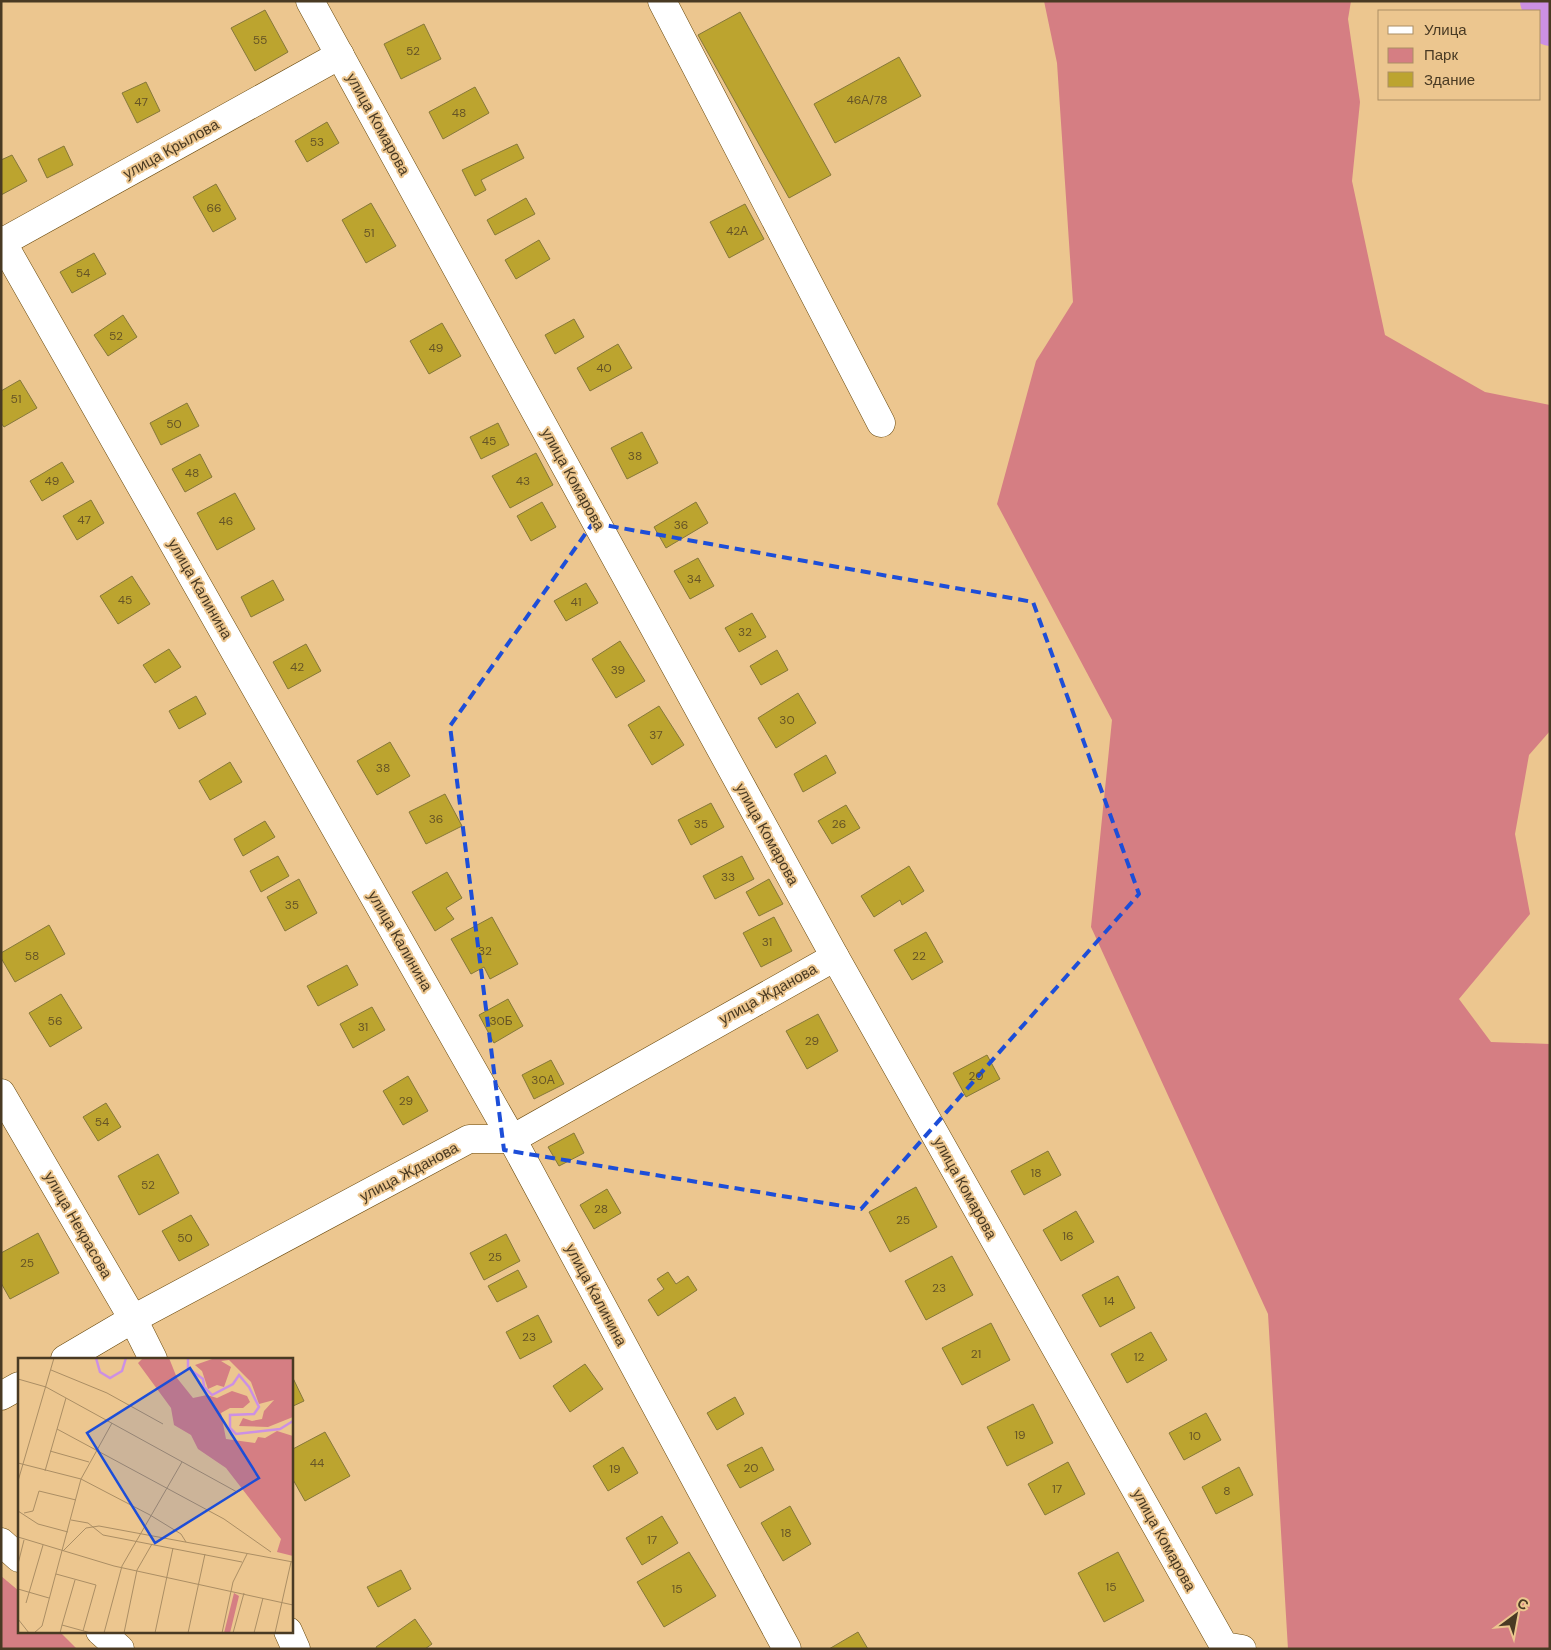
<svg xmlns="http://www.w3.org/2000/svg" width="1551" height="1650" font-family="'DM Sans',sans-serif">
	<rect width="100%" height="100%" fill="#ecc68f"/>
	<g fill="#d57e83">
		<polygon points="1044,1 1351,1 1348,19 1360,102 1352,181 1385,335 1485,392 1550,405 1550,731 1529,755 1515,834 1530,914 1459,999 1491,1042 1550,1044 1550,1649 1288,1649 1268,1314 1091,927 1112,720 997,504 1036,361 1073,302 1057,63"/>
		<polygon points="1,1576 19,1591 19,1631 59,1631 77,1649 1,1649"/>
	</g>
	<g fill="none" stroke-linecap="round" stroke-linejoin="round">
		<polyline stroke="#cc90e3" stroke-width="42" points="1541,1 1550,25"/>
	</g>
	<g fill="#bca42f" stroke="#86783a">
		<polygon points="265,10 288,52 255,71 231,28"/>
		<polygon points="740,12 831,175 789,198 698,35"/>
		<polygon points="424,24 441,59 401,79 384,44"/>
		<polygon points="899,57 921,96 835,143 814,104"/>
		<polygon points="146,82 160,111 137,123 122,93"/>
		<polygon points="475,87 489,113 443,139 429,112"/>
		<polygon points="327,122 339,143 307,162 295,141"/>
		<polygon points="517,144 524,158 481,180 486,190 475,196 462,170"/>
		<polygon points="64,146 73,165 47,178 38,159"/>
		<polygon points="12,155 27,181 1,195 1,160"/>
		<polygon points="216,184 236,219 213,232 193,197"/>
		<polygon points="526,198 535,214 495,235 487,220"/>
		<polygon points="371,203 396,246 366,263 342,220"/>
		<polygon points="745,204 764,239 729,258 710,222"/>
		<polygon points="539,240 550,259 516,279 505,260"/>
		<polygon points="94,253 106,274 72,293 60,272"/>
		<polygon points="123,315 137,337 108,356 94,335"/>
		<polygon points="574,319 584,337 555,354 545,335"/>
		<polygon points="442,323 461,356 429,374 410,341"/>
		<polygon points="618,344 632,368 590,391 577,368"/>
		<polygon points="20,380 37,408 4,427 1,423 1,391"/>
		<polygon points="187,403 199,426 161,445 150,423"/>
		<polygon points="498,423 509,445 481,459 470,437"/>
		<polygon points="642,432 658,463 627,479 611,448"/>
		<polygon points="536,453 553,485 510,508 492,476"/>
		<polygon points="200,454 212,477 185,492 172,469"/>
		<polygon points="62,462 74,482 42,501 30,481"/>
		<polygon points="235,493 255,529 217,550 197,513"/>
		<polygon points="91,500 104,523 77,540 63,516"/>
		<polygon points="542,502 556,527 531,541 517,516"/>
		<polygon points="696,502 708,523 666,548 654,527"/>
		<polygon points="698,558 714,586 690,599 674,571"/>
		<polygon points="132,576 150,604 118,624 100,596"/>
		<polygon points="273,580 284,600 251,617 241,597"/>
		<polygon points="586,583 598,603 566,621 554,601"/>
		<polygon points="752,613 766,637 739,652 725,628"/>
		<polygon points="620,641 645,681 616,698 592,659"/>
		<polygon points="306,644 321,671 288,689 273,662"/>
		<polygon points="169,649 181,667 155,683 143,665"/>
		<polygon points="777,650 788,670 761,685 750,666"/>
		<polygon points="798,693 816,723 776,748 758,718"/>
		<polygon points="196,696 206,714 179,729 169,711"/>
		<polygon points="659,706 684,745 652,765 628,725"/>
		<polygon points="390,742 410,776 377,795 357,761"/>
		<polygon points="826,755 836,773 803,792 794,774"/>
		<polygon points="230,762 242,782 210,800 199,781"/>
		<polygon points="445,794 462,826 426,844 409,812"/>
		<polygon points="711,803 724,827 691,845 678,820"/>
		<polygon points="846,805 860,828 832,844 818,821"/>
		<polygon points="265,821 275,837 243,856 234,839"/>
		<polygon points="278,856 289,876 261,892 250,871"/>
		<polygon points="742,856 754,879 715,899 703,876"/>
		<polygon points="909,866 924,891 902,905 900,900 874,917 861,896"/>
		<polygon points="447,872 462,898 446,908 454,919 435,931 412,892"/>
		<polygon points="299,879 317,913 285,931 267,897"/>
		<polygon points="769,879 783,904 759,916 746,892"/>
		<polygon points="492,917 518,964 490,979 484,967 471,974 451,939"/>
		<polygon points="774,917 792,951 761,967 743,933"/>
		<polygon points="49,925 65,954 15,982 1,958 1,953"/>
		<polygon points="926,932 943,962 912,980 894,950"/>
		<polygon points="347,965 358,985 318,1006 307,986"/>
		<polygon points="61,994 82,1028 50,1047 29,1013"/>
		<polygon points="508,999 523,1026 494,1043 479,1015"/>
		<polygon points="372,1007 385,1030 353,1048 340,1024"/>
		<polygon points="818,1014 838,1051 807,1069 786,1031"/>
		<polygon points="987,1055 1000,1079 966,1097 953,1073"/>
		<polygon points="551,1060 564,1084 534,1099 522,1075"/>
		<polygon points="408,1076 428,1111 403,1125 383,1091"/>
		<polygon points="106,1103 121,1127 98,1141 83,1117"/>
		<polygon points="574,1133 584,1153 559,1166 548,1147"/>
		<polygon points="1048,1151 1061,1175 1024,1195 1011,1171"/>
		<polygon points="158,1154 179,1193 139,1215 118,1176"/>
		<polygon points="916,1187 937,1227 890,1252 869,1212"/>
		<polygon points="607,1189 621,1213 594,1229 580,1205"/>
		<polygon points="1076,1211 1094,1242 1061,1261 1043,1230"/>
		<polygon points="191,1215 209,1245 179,1261 162,1231"/>
		<polygon points="38,1233 59,1273 10,1299 1,1283 1,1253"/>
		<polygon points="506,1234 520,1261 484,1280 470,1253"/>
		<polygon points="952,1256 973,1295 926,1320 905,1281"/>
		<polygon points="518,1270 527,1287 497,1302 488,1286"/>
		<polygon points="668,1272 676,1284 688,1276 697,1290 658,1316 648,1300 664,1289 657,1279"/>
		<polygon points="1118,1276 1135,1308 1100,1327 1082,1295"/>
		<polygon points="538,1315 552,1342 520,1359 506,1332"/>
		<polygon points="991,1323 1010,1360 962,1385 942,1348"/>
		<polygon points="1151,1332 1167,1360 1127,1383 1111,1354"/>
		<polygon points="585,1364 603,1389 570,1412 553,1386"/>
		<polygon points="291,1374 304,1401 291,1407"/>
		<polygon points="735,1397 744,1414 717,1430 707,1413"/>
		<polygon points="1033,1404 1053,1443 1007,1466 987,1427"/>
		<polygon points="1206,1413 1221,1440 1184,1460 1169,1433"/>
		<polygon points="325,1432 350,1476 305,1501 291,1476 291,1450"/>
		<polygon points="623,1447 638,1473 608,1491 593,1466"/>
		<polygon points="762,1447 774,1470 740,1488 727,1465"/>
		<polygon points="1068,1462 1085,1494 1045,1515 1028,1484"/>
		<polygon points="1239,1467 1253,1495 1216,1514 1202,1487"/>
		<polygon points="790,1506 811,1544 783,1561 761,1523"/>
		<polygon points="662,1516 678,1543 642,1565 626,1538"/>
		<polygon points="689,1552 716,1596 664,1627 637,1582"/>
		<polygon points="1118,1552 1144,1601 1104,1622 1078,1573"/>
		<polygon points="401,1570 411,1589 378,1607 367,1587"/>
		<polygon points="415,1619 432,1644 425,1649 377,1649 376,1647"/>
		<polygon points="858,1632 868,1649 829,1649"/>
	</g>
	<g fill="none" stroke-linecap="round" stroke-linejoin="round">
		<defs>
			<g id="minor">
				<polyline points="310,1 835,957 1224,1646 1242,1649"/>
				<polyline points="662,1 881,423"/>
				<polyline points="1,240 512,1139 787,1649"/>
				<polyline points="1,243 340,55"/>
				<polyline points="1,1093 133,1319 153,1359"/>
				<polyline points="65,1359 133,1319 469,1139 512,1139 835,957"/>
				<polyline points="1,1396 19,1386"/>
				<polyline points="1,1542 19,1558"/>
				<polyline points="100,1631 120,1649"/>
				<polyline points="288,1631 296,1649"/>
			</g>
		</defs>
		<use href="#minor" stroke="#67470a" stroke-width="29"/>
		<use href="#minor" stroke="#fff" stroke-width="28"/>
	</g>
	<path fill="none" stroke="#1d4ed8" stroke-width="4" stroke-dasharray="10 6" stroke-linejoin="round" d="M593,523l440,79 106,292 -278,315 -357,-59 -54,-424z"/>
	<g text-anchor="middle" stroke-width="4" stroke-linejoin="round" paint-order="stroke">
		<g font-size="12" fill="#665426">
			<text x="260" y="44">55</text>
			<text x="413" y="55">52</text>
			<text x="867" y="104">46А/78</text>
			<text x="141" y="106">47</text>
			<text x="459" y="117">48</text>
			<text x="317" y="146">53</text>
			<text x="214" y="212">66</text>
			<text x="737" y="235">42А</text>
			<text x="369" y="237">51</text>
			<text x="83" y="277">54</text>
			<text x="116" y="340">52</text>
			<text x="436" y="352">49</text>
			<text x="604" y="372">40</text>
			<text x="16" y="403">51</text>
			<text x="174" y="428">50</text>
			<text x="489" y="445">45</text>
			<text x="635" y="460">38</text>
			<text x="192" y="477">48</text>
			<text x="52" y="485">49</text>
			<text x="523" y="485">43</text>
			<text x="84" y="524">47</text>
			<text x="226" y="525">46</text>
			<text x="681" y="529">36</text>
			<text x="694" y="583">34</text>
			<text x="125" y="604">45</text>
			<text x="576" y="606">41</text>
			<text x="745" y="636">32</text>
			<text x="297" y="671">42</text>
			<text x="618" y="674">39</text>
			<text x="787" y="724">30</text>
			<text x="656" y="739">37</text>
			<text x="383" y="772">38</text>
			<text x="436" y="823">36</text>
			<text x="701" y="828">35</text>
			<text x="839" y="828">26</text>
			<text x="728" y="881">33</text>
			<text x="292" y="909">35</text>
			<text x="767" y="946">31</text>
			<text x="485" y="955">32</text>
			<text x="32" y="960">58</text>
			<text x="919" y="960">22</text>
			<text x="55" y="1025">56</text>
			<text x="501" y="1025">30Б</text>
			<text x="363" y="1031">31</text>
			<text x="812" y="1045">29</text>
			<text x="976" y="1080">20</text>
			<text x="543" y="1084">30А</text>
			<text x="406" y="1105">29</text>
			<text x="102" y="1126">54</text>
			<text x="1036" y="1177">18</text>
			<text x="148" y="1189">52</text>
			<text x="601" y="1213">28</text>
			<text x="903" y="1224">25</text>
			<text x="1068" y="1240">16</text>
			<text x="185" y="1242">50</text>
			<text x="495" y="1261">25</text>
			<text x="27" y="1267">25</text>
			<text x="939" y="1292">23</text>
			<text x="1109" y="1305">14</text>
			<text x="529" y="1341">23</text>
			<text x="976" y="1358">21</text>
			<text x="1139" y="1361">12</text>
			<text x="1020" y="1439">19</text>
			<text x="1195" y="1440">10</text>
			<text x="317" y="1467">44</text>
			<text x="751" y="1472">20</text>
			<text x="615" y="1473">19</text>
			<text x="1057" y="1493">17</text>
			<text x="1227" y="1495">8</text>
			<text x="786" y="1537">18</text>
			<text x="652" y="1544">17</text>
			<text x="1111" y="1591">15</text>
			<text x="677" y="1593">15</text>
		</g>
		<g font-size="15" fill="#493a23" stroke="#ecc68f">
			<text transform="translate(378 124) rotate(61)" y="5">улица Комарова</text>
			<text transform="translate(171 149) rotate(-29)" y="5">улица Крылова</text>
			<text transform="translate(573 479) rotate(61)" y="5">улица Комарова</text>
			<text transform="translate(200 589) rotate(60)" y="5">улица Калинина</text>
			<text transform="translate(767 834) rotate(61)" y="5">улица Комарова</text>
			<text transform="translate(400 941) rotate(60)" y="5">улица Калинина</text>
			<text transform="translate(768 994) rotate(-29)" y="5">улица Жданова</text>
			<text transform="translate(409 1172) rotate(-28)" y="5">улица Жданова</text>
			<text transform="translate(965 1188) rotate(61)" y="5">улица Комарова</text>
			<text transform="translate(78 1225) rotate(60)" y="5">улица Некрасова</text>
			<text transform="translate(596 1295) rotate(62)" y="5">улица Калинина</text>
			<text transform="translate(1164 1540) rotate(61)" y="5">улица Комарова</text>
		</g>
	</g>
	<g transform="translate(18 1358)">
		<rect width="275" height="275" fill="#ecc68f"/>
		<path d="M125,0h26l8,20 16,20 14,-3 10,3 15,-7 15,5 3,6 -7,6h-13l-9,5 5,26 29,4 3,-6 7,1 12,-7 16,5v120l-16,-4 4,-13 -55,-71 -28,-19 -7,-14 -17,-10 -3,-17 -33,-45zM197,0h78v59l-25,10 -29,-1 4,-8 9,3 10,-2 2,-8 10,-11 -15,4 -8,-22 -22,-22 -8,1 10,6 -7,20 -7,-2 -9,4 -6,-18 -7,-6zM216,235l5,3 -9,37h-6z" fill="#d57e83"/>
		<path fill="none" stroke="#cc90e3" stroke-width="2.5" d="M78,0l4,14 10,6 12,-7 4,-13M170,0v10l15,11 1,8 8,8 21,-11 6,-9 10,12 10,20 -5,7 -24,1v13l6,6 44,-5 13,-8"/>
		<path fill="none" stroke="#ab8e64" stroke-width="1" d="M33,12l56,23 56,31M0,21l28,8 191,105 4,-2M39,71l167,90 47,33M32,93l39,11M0,105l63,16 69,36 31,19 5,8M27,113l21,-73M0,123l36,-123M0,153l20,13 30,8M6,155l9,-2 6,-20 37,9M53,162l17,3 15,12 139,27M0,179l96,29 179,39M45,193l23,-23 13,-2 194,36M0,206l6,-24M38,216l40,11 -13,46M0,231l31,9M8,245l17,-58M0,261l11,14M44,267l13,-45M16,275l8,-7 39,-147 31,-56M42,275l2,-8 29,8M86,275l18,-67 60,-104M106,275l13,-63 15,-26M137,275l18,-85M170,275l17,-79M204,275l11,-51 14,-28M215,275l11,-40M236,275l9,-35M257,275l16,-71"/>
		<path fill="#1d4ed8" fill-opacity="0.15" stroke="#1d4ed8" stroke-width="2.5" d="M172,10l69,110 -104,65 -68,-110z"/>
		<rect width="275" height="275" fill="none" stroke="#493a23" stroke-width="2.5"/>
	</g>
	<rect width="1551" height="1650" fill="none" stroke="#493a23" stroke-width="5"/>
	<rect x="1378" y="10" width="162" height="90" fill="#ecc68f" stroke="#ab8e64"/>
	<rect x="1388" y="26" width="25" height="8" fill="#ffffff" stroke="#ab8e64"/>
	<text x="1424" y="35" font-size="15" fill="#493a23">Улица</text>
	<rect x="1388" y="48" width="25" height="15" fill="#d57e83" stroke="#ab8e64"/>
	<text x="1424" y="60" font-size="15" fill="#493a23">Парк</text>
	<rect x="1388" y="72" width="25" height="15" fill="#bca42f" stroke="#ab8e64"/>
	<text x="1424" y="85" font-size="15" fill="#493a23">Здание</text>
	<g transform="translate(1516 1615) rotate(32)" stroke="#ecc68f" stroke-width="4" paint-order="stroke">
	<path d="M0-4L9 19L0 12L-9 19Z" fill="#493a23"/>
	<text y="-8" font-size="14" font-weight="bold" text-anchor="middle" fill="#493a23">С</text>
	</g>
</svg>
